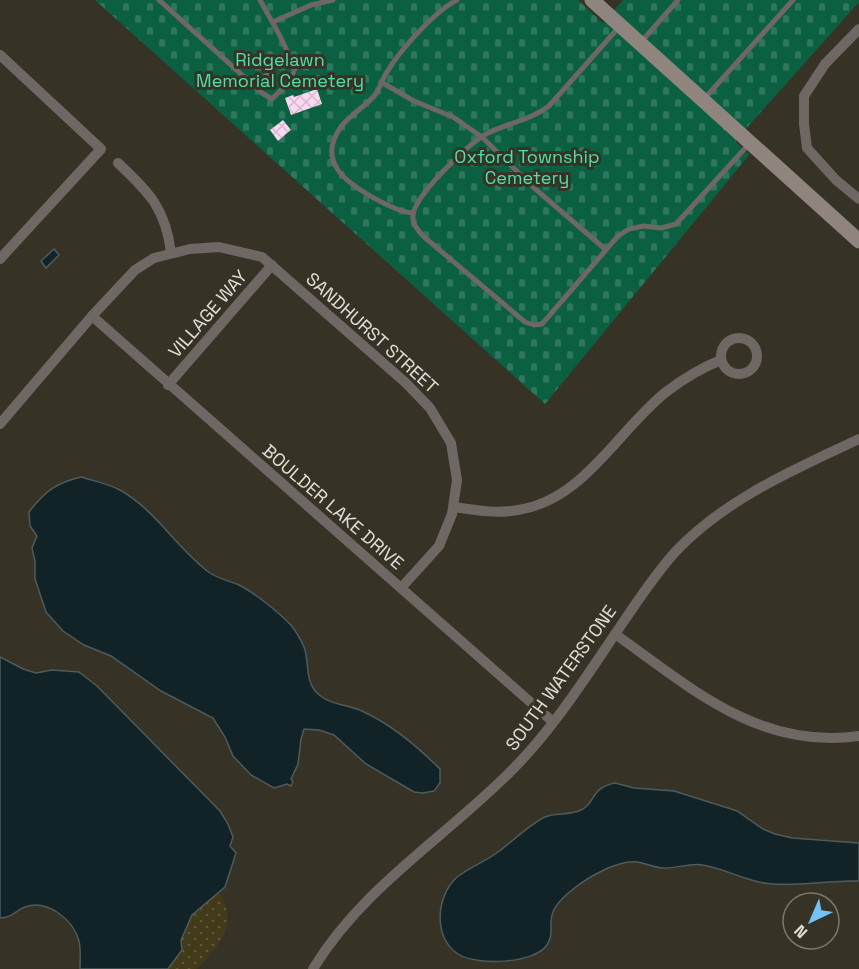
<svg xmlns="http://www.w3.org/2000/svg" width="859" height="969" font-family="'Space Grotesk',sans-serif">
	<defs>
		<pattern id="sand-dots" width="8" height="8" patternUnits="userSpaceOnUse" patternTransform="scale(1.5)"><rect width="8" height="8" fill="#433a1a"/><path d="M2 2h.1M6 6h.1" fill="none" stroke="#5e563b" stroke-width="1.8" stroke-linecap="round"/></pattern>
		<pattern id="cemetery-stones" width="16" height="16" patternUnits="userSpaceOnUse" patternTransform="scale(1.5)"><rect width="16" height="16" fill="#0b6042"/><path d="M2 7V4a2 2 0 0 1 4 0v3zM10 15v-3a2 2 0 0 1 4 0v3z" fill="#2e765d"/></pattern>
		<pattern id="building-cross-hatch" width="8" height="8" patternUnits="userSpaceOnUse" patternTransform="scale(1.5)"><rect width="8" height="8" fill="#f9d8f1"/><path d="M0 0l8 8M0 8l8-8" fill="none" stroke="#d5bace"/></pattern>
	</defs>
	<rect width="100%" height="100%" fill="#363326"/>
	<path fill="url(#sand-dots)" d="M218,892c23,29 0,57 -22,77h-28l14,-19 -1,-10 11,-25z"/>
	<polygon fill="url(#cemetery-stones)" points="95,0 578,0 603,23 623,0 859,0 859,2 735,141 749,155 545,404"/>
	<g fill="#112326" stroke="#4f5b5b" stroke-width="1.5">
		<polygon points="54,249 59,255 46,268 41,261"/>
		<path d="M81,477c13,4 28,7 39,13 37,21 57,59 90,83 9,6 20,8 29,12 16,8 39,27 51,39 5,6 11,16 14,23 6,16 0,34 14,47 14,12 30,10 46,18 28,13 54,35 76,57v14l-6,8 -11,2 -9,-1 -48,-28 -32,-29 -15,-5 -15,-1 -3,10 -3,25 -7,15 2,3 -2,4 -4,-2 -13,4 -23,-13 -18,-19 -8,-19 -12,-19 -52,-27 -50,-35 -27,-11 -21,-14 -17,-19 -11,-33v-18l-3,-13 5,-12 -7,-10 -1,-14c16,-21 27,-29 52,-35z"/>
		<path d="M0,657l23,12 13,4 16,-3 27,2 18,14 123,125 8,13 5,13 -3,9 6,7 -11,34 -33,28 -11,25 1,10 -14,19h-88c0,-9 1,-20 -1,-28 -6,-22 -32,-42 -54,-34 -11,4 -11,10 -25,11z"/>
		<path d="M615,783l19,5 40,3 54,17 9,3 26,18 12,5 17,4 67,5v38c-29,-1 -57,5 -86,3 -24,-1 -46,-15 -70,-19 -13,-3 -26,4 -40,3 -8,0 -18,-5 -26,-6 -11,-1 -26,4 -35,9 -15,7 -46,27 -50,44 -3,11 2,19 -5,30 -13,19 -71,21 -89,9 -25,-16 -22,-57 -2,-76 13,-11 29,-16 42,-26 15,-11 32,-28 47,-35 11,-5 24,-1 36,-7 15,-7 9,-22 34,-27z"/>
	</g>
	<g fill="url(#building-cross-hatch)">
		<polygon points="317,89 322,104 291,115 285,98 293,95 294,97"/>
		<polygon points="283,120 291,130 278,141 270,130"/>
	</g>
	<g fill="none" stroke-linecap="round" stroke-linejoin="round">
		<g stroke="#6e6763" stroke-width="5">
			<polyline points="159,0 262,93 272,99 290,81 295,68 280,36 260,0"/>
			<polyline points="273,22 311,5 333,0"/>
			<path d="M619,27l-70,79c-20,15 -42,17 -63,28 -17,9 -73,63 -73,82 -1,8 5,14 10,20l102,86 9,3 8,-1 76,-88 11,-7 15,-3 17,2 15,-4 73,-80"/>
			<polyline points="641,42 678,0"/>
			<polyline points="381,82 414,101 453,117 482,137 533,187 605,249"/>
			<polyline points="255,87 288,52"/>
			<polyline points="704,99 793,0"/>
			<path d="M412,213c-18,-2 -63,-26 -74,-43 -6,-9 -8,-20 -4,-30 7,-21 27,-29 40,-44 6,-7 8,-17 13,-24 13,-22 48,-61 70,-72"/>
		</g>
		<g stroke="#6e6763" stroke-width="10">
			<polyline points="859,29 825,64 804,96 804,124 807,148 836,180 859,199"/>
			<polyline points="0,55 101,149 0,259"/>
			<path d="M118,163c31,29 48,46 53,90"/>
			<polyline points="92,316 553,722"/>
			<circle cx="739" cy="356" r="18"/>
			<polyline points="168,385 272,265"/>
			<polyline points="0,424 92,316 135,270 154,258 190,249 219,247 262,257 406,383 430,408 451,443 457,480 452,514 439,546 401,588"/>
			<path d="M454,507c21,3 42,7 64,3 66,-10 100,-80 148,-118 17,-13 35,-24 55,-32"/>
			<path d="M615,634c76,54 144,116 244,102"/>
			<path d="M313,969c51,-84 135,-133 202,-202 43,-44 76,-98 111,-149 16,-23 32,-48 52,-69 51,-52 116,-79 181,-110"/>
		</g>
		<polyline stroke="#8f847e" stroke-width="15" points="592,0 859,241"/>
	</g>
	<g text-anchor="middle" stroke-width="6" stroke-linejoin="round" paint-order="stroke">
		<g font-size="18" fill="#4be2a7" stroke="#363326">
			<text x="280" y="66">Ridgelawn<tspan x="280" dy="21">Memorial Cemetery</tspan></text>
			<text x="527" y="163">Oxford Township<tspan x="527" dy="21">Cemetery</tspan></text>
		</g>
		<g font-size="18" fill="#e1dfd7" stroke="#363326">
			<text transform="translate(208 314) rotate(-49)" y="6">VILLAGE WAY</text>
			<text transform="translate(372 333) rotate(42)" y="6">SANDHURST STREET</text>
			<text transform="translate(333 507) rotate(41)" y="6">BOULDER LAKE DRIVE</text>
			<text transform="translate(561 678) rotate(-54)" y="6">SOUTH WATERSTONE</text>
		</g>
	</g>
	<g transform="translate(811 921) rotate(224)"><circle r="28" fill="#363326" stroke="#7a786d" stroke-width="1.5"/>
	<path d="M0-4.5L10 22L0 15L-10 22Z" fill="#73c1f5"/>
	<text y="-9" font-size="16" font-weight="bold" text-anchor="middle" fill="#e1dfd7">N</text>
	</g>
</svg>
